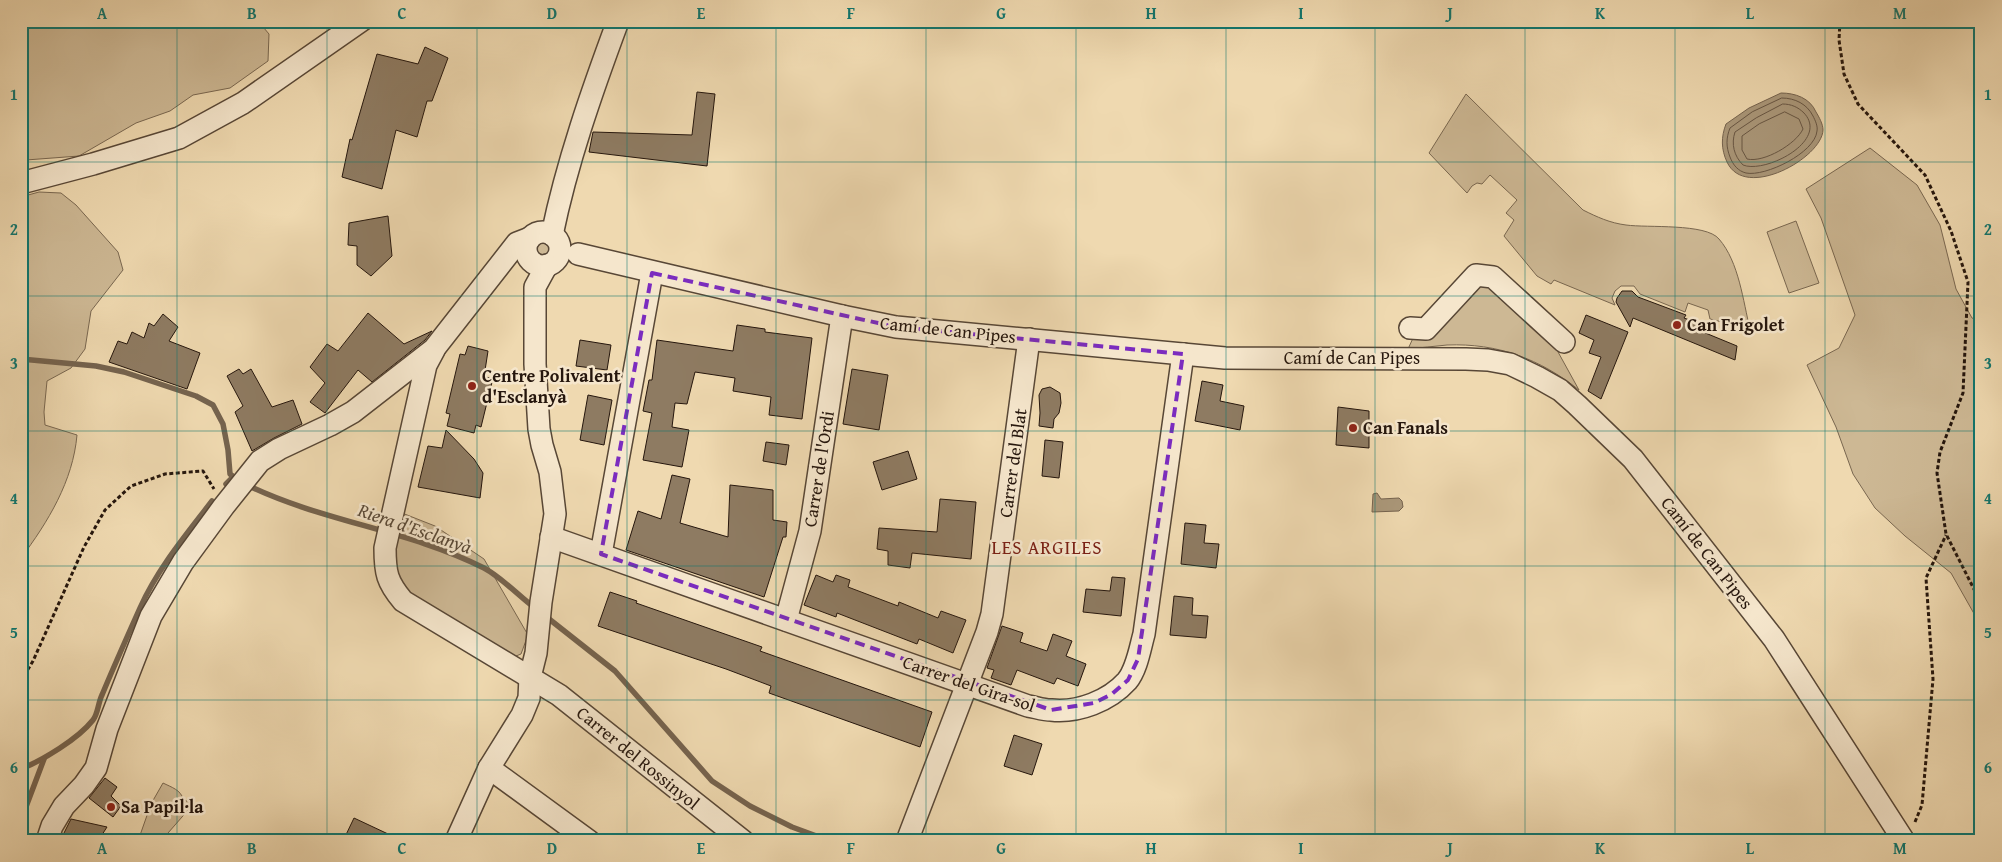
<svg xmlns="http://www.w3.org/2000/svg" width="2002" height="862" font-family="'Gentium Book Plus',serif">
	<rect width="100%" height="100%" fill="#efd9b0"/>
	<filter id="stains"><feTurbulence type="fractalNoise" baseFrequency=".004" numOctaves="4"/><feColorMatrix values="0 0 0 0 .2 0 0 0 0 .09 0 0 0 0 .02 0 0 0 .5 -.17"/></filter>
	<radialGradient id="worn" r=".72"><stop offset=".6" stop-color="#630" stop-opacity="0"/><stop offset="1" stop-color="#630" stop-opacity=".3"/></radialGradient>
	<g fill="#cdb894" stroke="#796750">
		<polygon points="21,21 258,21 269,34 268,61 230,88 193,95 170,111 136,123 79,156 26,160 21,158"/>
		<path d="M1466,94l117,116c14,7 27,13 43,15 21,3 80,-2 93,14 20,23 24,62 31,90l-40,-10 -2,-9 -20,-7 -3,9 -45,-18 -6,-8h-13l-6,5 -3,7 3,7 -61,-25 -3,4 -14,-8 -33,-40 10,-16 -8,-7 11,-13 -27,-25 -8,9 -5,-1 -5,3 -5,7 -38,-40z"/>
		<polygon points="1870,148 1917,185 1940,225 1956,289 1972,318 1981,322 1981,626 1951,573 1905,536 1875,508 1853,474 1836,427 1807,365 1839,348 1855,315 1821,218 1806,189"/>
		<path d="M39,192l22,1 15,12 42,47 5,18 -32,41 -6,38 -14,19 -24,13 -3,31 1,13 32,10c-4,46 -29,87 -56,123v-361z"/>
		<polygon points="1796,221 1819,283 1789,293 1767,232"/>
		<circle cx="543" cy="249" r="10"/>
		<path d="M1477,283l15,2 55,47 32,58c-39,-31 -81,-47 -132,-45 -13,1 -26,3 -39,4l6,-13z"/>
		<polygon points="402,513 435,526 484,559 528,635 521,654 516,656 511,654 418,601 399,580 392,555"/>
		<path d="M163,783c8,4 18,7 20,16l14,8 -8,2 -28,32h-23l13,-37z"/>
	</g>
	<g fill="#aa9779" stroke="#75634e">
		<path d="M1781,93c14,0 29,5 35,19 3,5 7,12 7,18 -1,28 -78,71 -96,32 -6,-13 -6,-25 -1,-38l23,-16z"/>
		<polygon points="1377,493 1381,499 1399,498 1402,501 1403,507 1399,511 1372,512 1373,494"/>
	</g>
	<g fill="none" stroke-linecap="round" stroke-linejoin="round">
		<g stroke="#685643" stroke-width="1">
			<path d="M1782,98c13,0 25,6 31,18 2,4 5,10 4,15 -2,22 -52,46 -71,42 -8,-2 -13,-8 -16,-16 -4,-10 -4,-19 0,-29l22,-16z"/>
			<path d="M1783,104c8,0 15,3 21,9 26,28 -39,61 -61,52 -9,-9 -12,-21 -8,-33l21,-14z"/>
			<path d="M1785,112l14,7 4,10c-7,15 -39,34 -56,30l-5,-9v-14l17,-12z"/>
		</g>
		<g stroke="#75634e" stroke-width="5.5">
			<polyline points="21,359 96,366 124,372 196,396 213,405 223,424 228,450 230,474 239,481"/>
			<polyline points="226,484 232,478"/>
			<path d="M247,485c76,37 162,45 237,83 17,9 35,28 51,40"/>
			<polyline points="544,615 615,671 712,781 750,806 792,827 830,841"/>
			<path d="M21,769c22,-9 57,-30 72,-49 5,-6 5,-17 9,-25 12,-29 25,-58 38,-87 18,-40 46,-73 72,-107"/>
			<polyline points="21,820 44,759"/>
		</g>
	</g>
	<g fill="#8e7b62" stroke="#25160d">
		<polygon points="425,47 448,58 432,101 427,101 417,137 396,130 382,189 342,177 350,139 352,140 377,54 418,64"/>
		<polygon points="697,92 715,94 707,166 589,152 593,132 692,135"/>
		<polygon points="388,216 392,256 371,276 357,265 357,246 348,245 349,223"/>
		<polygon points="1622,291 1632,291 1638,297 1686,315 1684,318 1706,326 1703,332 1737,346 1735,360 1633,318 1630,327 1616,302 1617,298"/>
		<polygon points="368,313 404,344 432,331 425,340 372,382 358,370 325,413 310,402 325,383 310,367 327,344 338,351"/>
		<polygon points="163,314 178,327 169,341 200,353 187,389 109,362 118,341 127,344 132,332 144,338 149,323 154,326"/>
		<polygon points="1586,315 1628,332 1601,399 1588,391 1601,357 1589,353 1594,340 1579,333"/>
		<polygon points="737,325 765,329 765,332 812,338 802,419 769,415 771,397 733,391 735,378 695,372 687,404 675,403 672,427 689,430 682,467 643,460 652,413 643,411 649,380 652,380 657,340 733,351"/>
		<polygon points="580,340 611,345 607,370 576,366"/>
		<polygon points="468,346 488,351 484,377 493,378 481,427 476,425 474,433 447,426 450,414 446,413 460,354 465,355"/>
		<polygon points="239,369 243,374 251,369 272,407 293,400 302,424 274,438 252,451 235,412 243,406 227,376"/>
		<polygon points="852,369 888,375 879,430 843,424"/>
		<polygon points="1202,381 1223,385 1220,401 1244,406 1240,430 1195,421"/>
		<polygon points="1050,387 1060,393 1061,403 1059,413 1054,419 1053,428 1039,426 1040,413 1039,395 1042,389"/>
		<polygon points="588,395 612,400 604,445 580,440"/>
		<polygon points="1338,407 1369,411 1369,448 1336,445"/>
		<polygon points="446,430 474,459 483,473 480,498 418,487 428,446 442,448"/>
		<polygon points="1045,440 1063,442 1059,478 1042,476"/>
		<polygon points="766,442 789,445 786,465 763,461"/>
		<polygon points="908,451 917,479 882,490 873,462"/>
		<polygon points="672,475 690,479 680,523 728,537 730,485 773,490 773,520 787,522 786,537 783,537 764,597 626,550 638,511 661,519"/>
		<polygon points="940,499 976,502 971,559 912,553 910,568 888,565 888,551 877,549 879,528 937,532"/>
		<polygon points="1185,523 1206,525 1204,543 1219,544 1216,568 1181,564"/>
		<polygon points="816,575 833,582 836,575 850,580 848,587 898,606 899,602 938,618 941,611 966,620 953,653 919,639 917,644 837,613 836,617 804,605"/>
		<polygon points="1112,577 1125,578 1121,616 1083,612 1086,589 1110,591"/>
		<polygon points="610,592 637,601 636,603 762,647 760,651 932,712 920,747 769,693 771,686 726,669 598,626"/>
		<polygon points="1174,596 1193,598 1192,615 1208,616 1206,638 1170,635"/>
		<polygon points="1002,626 1023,633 1020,642 1047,651 1053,634 1072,641 1066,656 1086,664 1078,686 1057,678 1054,684 1017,670 1011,685 991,678 994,670 987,668"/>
		<polygon points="1014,735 1042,744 1032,775 1004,766"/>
		<polygon points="105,778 117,787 111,796 121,806 113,817 89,798"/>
		<polygon points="354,818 403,841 343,841"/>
		<polygon points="71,819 107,827 98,841 60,841"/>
	</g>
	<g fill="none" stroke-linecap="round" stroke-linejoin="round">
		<defs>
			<g id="minor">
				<polyline points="21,183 93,164 179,138 243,103 361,21"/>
				<circle cx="543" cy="249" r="17"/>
				<path d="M552,235c15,-73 40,-144 66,-214"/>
				<polyline points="578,254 842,316 896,327 1225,358 1466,359 1488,360 1510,364 1537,377 1560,390 1577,405 1633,459 1774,639 1904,841"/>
				<polyline points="1410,328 1426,329 1476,275 1493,277 1564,342"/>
				<path d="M434,350l-8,15 -41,183c0,25 2,34 18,53l156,94 184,146"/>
				<path d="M551,537l477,169c7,1 15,4 23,4 27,3 58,-9 76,-29 10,-12 13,-33 17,-47l39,-280"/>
				<polyline points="601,554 652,273"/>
				<polyline points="786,620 810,531 842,316"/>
				<polyline points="489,768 589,841"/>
				<polyline points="47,841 52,826 64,806 84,785 96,768 107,729 151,616 183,562 224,506 260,461 279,449 330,425 353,412 434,349 517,243 530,238"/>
				<polyline points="456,841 489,768 522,715 529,698 530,677 536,653 541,602 555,514 550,472 542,445 539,429 535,364 535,287 547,265"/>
				<polyline points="907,841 987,632 992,614 1029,339"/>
			</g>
		</defs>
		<use href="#minor" stroke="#584736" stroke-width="24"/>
		<g stroke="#25160d" stroke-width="3" stroke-dasharray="4 2.5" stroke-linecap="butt">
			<polyline points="1840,21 1839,40 1844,74 1858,104 1925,175 1951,231 1968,282 1963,393 1940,452 1937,473 1946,534 1981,603"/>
			<polyline points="21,681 33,661 84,547 105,510 131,486 165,474 203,471 214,489"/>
			<polyline points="1915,822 1922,805 1933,679 1926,578 1946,535"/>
		</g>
		<use href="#minor" stroke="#f5e6cc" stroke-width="21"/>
	</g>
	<path fill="none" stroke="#7b2cbf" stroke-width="4" stroke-dasharray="10 6" stroke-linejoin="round" d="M652,273l244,54 287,27 -45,305 -10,21 -16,14 -18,9 -43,7 -450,-156z"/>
	<path fill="none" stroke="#0f766e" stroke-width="1" stroke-opacity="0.55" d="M177,21v820M327,21v820M477,21v820M627,21v820M776,21v820M926,21v820M1076,21v820M1226,21v820M1375,21v820M1525,21v820M1675,21v820M1825,21v820M21,162h1960M21,296h1960M21,431h1960M21,566h1960M21,700h1960"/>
	<g fill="#8f2418" stroke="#f5e6cc" stroke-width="2">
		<circle cx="1677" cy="325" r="5"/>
		<circle cx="472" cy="386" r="5"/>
		<circle cx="1353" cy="428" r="5"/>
		<circle cx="111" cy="807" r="5"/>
	</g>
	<g text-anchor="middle" stroke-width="5" stroke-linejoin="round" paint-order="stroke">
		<g font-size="18" font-weight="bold" fill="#25160d" stroke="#f5e6cc" text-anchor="start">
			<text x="1687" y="331">Can Frigolet</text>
			<text x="482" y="382">Centre Polivalent<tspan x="482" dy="21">d'Esclanyà</tspan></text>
			<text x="1363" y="434">Can Fanals</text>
			<text x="121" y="813">Sa Papil·la</text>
		</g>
		<g font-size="18" fill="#25160d" stroke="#f5e6cc">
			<text transform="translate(948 330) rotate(6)" y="6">Camí de Can Pipes</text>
			<text x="1352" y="364">Camí de Can Pipes</text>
			<text transform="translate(1013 463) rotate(-82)" y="6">Carrer del Blat</text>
			<text transform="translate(819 469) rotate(-81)" y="6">Carrer de l'Ordi</text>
			<text transform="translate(1707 553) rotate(52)" y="6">Camí de Can Pipes</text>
			<text transform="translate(969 684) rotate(19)" y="6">Carrer del Gira-sol</text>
			<text transform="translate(638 758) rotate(39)" y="6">Carrer del Rossinyol</text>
		</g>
		<g font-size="19" font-style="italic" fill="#5a4a38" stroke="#f5e6cc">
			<text transform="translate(415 528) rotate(19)" y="7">Riera d'Esclanyà</text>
		</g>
		<g font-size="19" letter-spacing="1" fill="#7a1f14" stroke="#f5e6cc">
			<text x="1047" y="554">LES ARGILES</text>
		</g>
	</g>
	<rect width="2002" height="862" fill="none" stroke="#efd9b0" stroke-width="55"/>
	<rect x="28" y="28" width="1946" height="806" fill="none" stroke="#0f766e" stroke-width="2"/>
	<g font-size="16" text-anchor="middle" font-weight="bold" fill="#0f766e">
		<text x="102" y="19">A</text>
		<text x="252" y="19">B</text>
		<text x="402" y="19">C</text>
		<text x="552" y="19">D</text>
		<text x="701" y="19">E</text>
		<text x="851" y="19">F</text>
		<text x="1001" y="19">G</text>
		<text x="1151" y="19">H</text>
		<text x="1301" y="19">I</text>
		<text x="1450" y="19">J</text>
		<text x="1600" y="19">K</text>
		<text x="1750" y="19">L</text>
		<text x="1900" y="19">M</text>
		<text x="14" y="100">1</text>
		<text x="1988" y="100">1</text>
		<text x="14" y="235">2</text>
		<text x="1988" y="235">2</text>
		<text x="14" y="369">3</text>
		<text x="1988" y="369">3</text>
		<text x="14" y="504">4</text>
		<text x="1988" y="504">4</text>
		<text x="14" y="638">5</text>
		<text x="1988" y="638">5</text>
		<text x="14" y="773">6</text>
		<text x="1988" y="773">6</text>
		<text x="102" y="854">A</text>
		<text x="252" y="854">B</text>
		<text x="402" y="854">C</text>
		<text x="552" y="854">D</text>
		<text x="701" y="854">E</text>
		<text x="851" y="854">F</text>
		<text x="1001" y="854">G</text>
		<text x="1151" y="854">H</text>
		<text x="1301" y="854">I</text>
		<text x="1450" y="854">J</text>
		<text x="1600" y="854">K</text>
		<text x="1750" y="854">L</text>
		<text x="1900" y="854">M</text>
	</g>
	<rect width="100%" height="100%" filter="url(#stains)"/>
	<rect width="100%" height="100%" fill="url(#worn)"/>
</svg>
